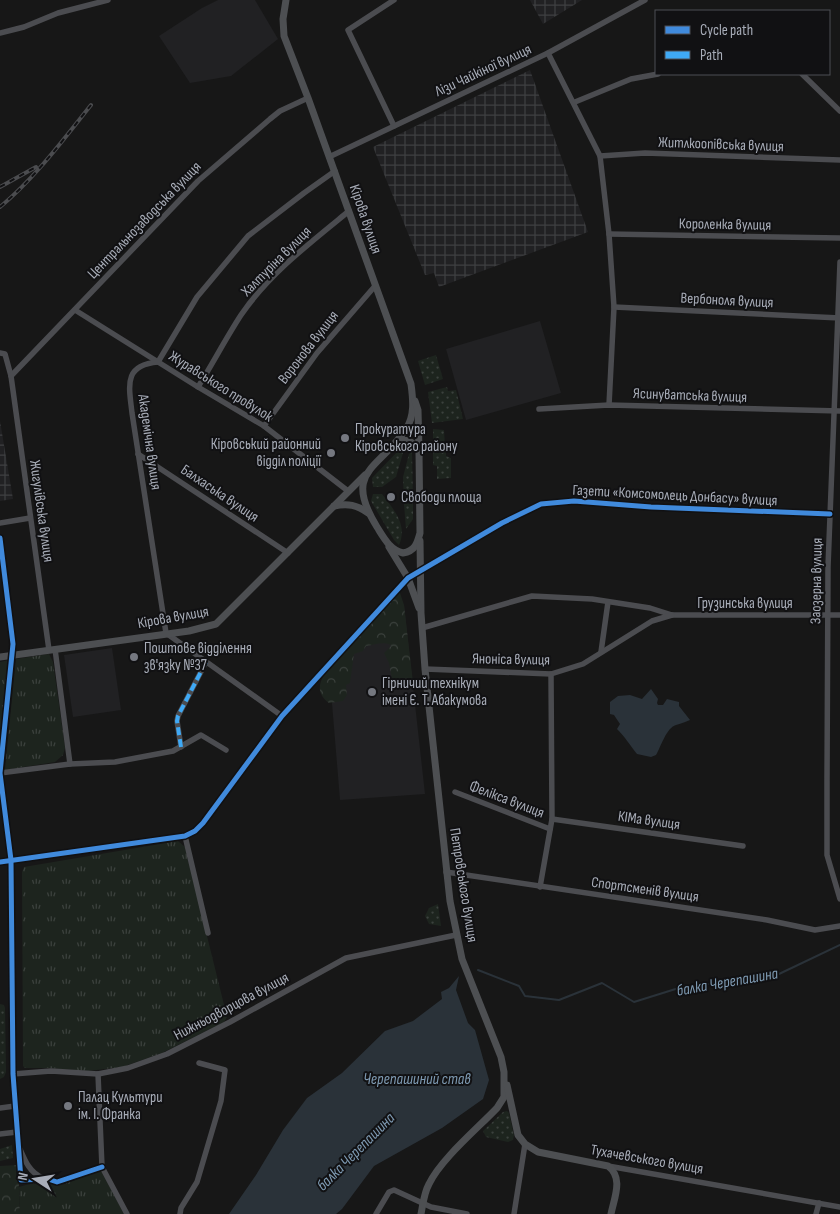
<svg xmlns="http://www.w3.org/2000/svg" width="840" height="1214" font-family="'Sofia Sans Condensed',sans-serif">
	<defs>
		<pattern id="industrial-grid" width="8" height="8" patternUnits="userSpaceOnUse" patternTransform="scale(1.25)"><rect width="8" height="8" fill="#212123"/><path d="M0 4h8M4 0v8" fill="none" stroke="#3e3f41"/></pattern>
		<pattern id="grass-dots" width="8" height="8" patternUnits="userSpaceOnUse" patternTransform="scale(1.25)"><rect width="8" height="8" fill="#1d241e"/><path d="M2 2h.1M6 6h.1" fill="none" stroke="#3b413d" stroke-width="1.8" stroke-linecap="round"/></pattern>
		<pattern id="forest-crowns" width="20" height="18" patternUnits="userSpaceOnUse" patternTransform="scale(1.25)"><rect width="20" height="18" fill="#1d241e"/><path d="M2 6a3 3 0 1 1 6 0M12 15a3 3 0 1 1 6 0" fill="none" stroke="#3b413d"/></pattern>
		<pattern id="park-tufts" width="24" height="20" patternUnits="userSpaceOnUse" patternTransform="scale(1.25)"><rect width="24" height="20" fill="#1d241e"/><path d="M3 7l-1-3M5 7V3M7 7l1-3M15 17l-1-3M17 17v-4M19 17l1-3" fill="none" stroke="#3b413d"/></pattern>
	</defs>
	<rect width="100%" height="100%" fill="#171717"/>
	<g fill="#212123">
		<polygon points="218,0 255,0 278,39 231,76 190,83 159,36 202,8"/>
		<polygon points="540,321 561,393 466,420 446,349"/>
		<polygon points="404,605 425,794 340,800 329,667"/>
		<polygon points="112,648 121,710 73,717 64,655"/>
	</g>
	<g fill="url(#industrial-grid)">
		<polygon points="530,0 582,0 543,24"/>
		<polygon points="530,70 588,232 439,287 434,273 425,275 373,147"/>
		<polygon points="0,421 13,499 0,501"/>
	</g>
	<g fill="url(#grass-dots)">
		<polygon points="436,355 443,379 425,385 418,361"/>
		<polygon points="447,387 448,391 456,390 463,419 432,423 428,392"/>
		<polygon points="433,429 444,430 445,447 433,448"/>
		<polygon points="401,448 403,453 396,477 382,487 373,487 372,478"/>
		<polygon points="433,450 446,450 446,456 451,458 451,478 437,479 437,466 433,465"/>
		<polygon points="412,452 413,501 404,502 403,477 409,454"/>
		<path d="M373,494h9c12,16 26,31 17,51l-5,-5 -23,-39z"/>
		<polygon points="413,503 413,519 406,529 404,504"/>
		<polygon points="438,904 441,926 429,924 425,916 429,908"/>
		<polygon points="0,1004 4,1005 5,1008 6,1072 4,1077 0,1079"/>
		<polygon points="507,1111 509,1113 514,1135 513,1140 508,1142 486,1137 483,1131 503,1112"/>
		<polygon points="12,1145 13,1158 0,1161 0,1149"/>
	</g>
	<g fill="url(#forest-crowns)">
		<path d="M399,590l5,15 9,78 -16,2 -4,-1 -4,-21 -5,-10 7,-7 -2,-2c-8,-2 -15,1 -23,2l-3,5 -9,3 -4,29 -4,2 1,10 -4,6 -14,2c-15,-11 -9,-23 0,-36z"/>
		<polygon points="18,1165 20,1214 0,1214 0,1166"/>
	</g>
	<g fill="url(#park-tufts)">
		<polygon points="49,654 53,662 65,748 63,755 55,762 5,770 16,659"/>
		<polygon points="9,660 0,741 0,662"/>
		<polygon points="178,841 185,847 227,1017 224,1022 162,1053 122,1067 88,1071 49,1068 25,1068 23,1066 22,872 24,867"/>
		<path d="M101,1170l23,44h-104l-1,-27c9,-3 20,-5 29,-5 6,1 10,3 17,2z"/>
	</g>
	<g fill="#2a3239">
		<path d="M651,689l7,10 -1,4 1,2h5l4,-6 12,3v4l11,14c-4,2 -8,3 -14,5 -10,3 -15,22 -20,30l-5,2 -14,-3c-7,-9 -12,-17 -20,-25l3,-5 -6,-9 -4,-1v-12l8,-6 12,-1 12,4z"/>
		<polygon points="459,976 456,990 468,1023 475,1030 489,1080 483,1099 442,1128 374,1166 342,1209 336,1214 229,1214 256,1175 283,1130 307,1098 342,1073 385,1031 413,1021 442,999 441,992 449,988"/>
	</g>
	<g fill="none" stroke-linecap="round" stroke-linejoin="round">
		<polyline stroke="#2a3239" stroke-width="2" points="478,970 519,986 525,996 559,1000 602,983 634,1002 682,987 727,982 779,974 840,945"/>
		<g stroke="#4b4c50" stroke-width="5.5">
			<polyline points="394,0 348,30 394,126"/>
			<polyline points="0,33 24,27 58,13 108,0"/>
			<polyline points="548,53 600,156 609,234 614,307 609,405"/>
			<polyline points="802,74 840,111"/>
			<polyline points="575,102 631,79 658,74"/>
			<polyline points="600,156 645,153 840,160"/>
			<polyline points="329,157 548,53 645,0"/>
			<polyline points="609,234 840,238"/>
			<polyline points="840,262 828,567 827,781 827,855 840,899"/>
			<polyline points="614,307 840,318"/>
			<polyline points="75,310 198,387 264,426 348,491"/>
			<polyline points="0,353 5,354 11,376 49,650"/>
			<polyline points="11,376 198,181 270,119 280,111 308,98"/>
			<path d="M198,387c15,-24 28,-49 43,-72 28,-41 70,-73 108,-104"/>
			<polyline points="539,409 609,405 840,411"/>
			<polyline points="264,426 317,353 375,286"/>
			<polyline points="138,454 288,553"/>
			<polyline points="0,523 30,518"/>
			<polyline points="0,538 13,644 0,773 11,860 13,1074 21,1180 48,1179 57,1182 102,1167"/>
			<polyline points="422,628 532,596 592,599 650,608 672,615 840,615"/>
			<polyline points="55,649 70,764"/>
			<polyline points="601,652 608,602"/>
			<polyline points="425,669 551,674 583,664 652,621 672,615"/>
			<path d="M282,716l-116,-83 -34,-220c-3,-27 -9,-48 26,-51l39,-65 51,-61 56,-43 31,-22"/>
			<polyline points="181,747 177,721 178,716 206,662"/>
			<polyline points="0,773 70,764 115,762 173,751 201,735 226,750"/>
			<polyline points="455,792 550,829"/>
			<polyline points="552,819 743,846"/>
			<polyline points="185,836 208,933"/>
			<polyline points="0,862 185,836 195,831 203,823 282,716 408,578 502,523 541,504 574,501 651,507 830,514"/>
			<polyline points="446,872 767,920 815,930 840,926"/>
			<polyline points="540,887 552,819 551,674"/>
			<polyline points="13,1074 51,1071 98,1074 128,1068 167,1054 230,1022 346,958 456,935"/>
			<polyline points="98,1074 102,1167 127,1214"/>
			<polyline points="0,1108 15,1106"/>
			<polyline points="0,1134 17,1132"/>
			<path d="M20,1149c5,12 10,24 23,29"/>
			<polyline points="608,1166 840,1207"/>
			<polyline points="180,1214 181,1208 197,1182 221,1101 225,1070 199,1063"/>
			<polyline points="376,1214 389,1192 394,1190 431,1207 467,1214"/>
			<polyline points="514,1214 525,1144"/>
			<polyline points="816,1214 819,1203"/>
		</g>
		<g stroke="#4d4f52" stroke-width="7">
			<path d="M286,0l-3,19 1,17 24,62 103,286c2,15 4,32 -5,45 -27,41 -64,41 -29,98 7,11 13,23 26,26 12,-2 14,-9 17,-20l-1,-81c-6,-12 -14,-15 -25,-8"/>
			<polyline points="415,401 418,410 419,450"/>
			<path d="M334,506c14,-3 23,-1 34,7"/>
			<path d="M420,541l1,72 4,56 25,232 12,58 39,98 3,15v25l-7,11c-20,21 -56,51 -68,76 -5,9 -6,20 -8,30"/>
			<polyline points="389,547 408,578 419,608"/>
			<polyline points="0,657 189,631 216,624 365,475"/>
			<path d="M507,1085l11,50 7,9 13,8 70,14c16,12 6,32 3,48"/>
		</g>
		<defs>
			<g id="rail">
				<polyline points="0,187 36,167"/>
				<path d="M0,207c35,-29 63,-67 91,-102"/>
			</g>
		</defs>
		<use href="#rail" stroke="#4b4c4f" stroke-width="4"/>
		<use href="#rail" stroke="#111113" stroke-width="2" stroke-dasharray="5.5" stroke-linecap="butt"/>
		<polyline stroke="#3fa9f5" stroke-width="4" stroke-dasharray="8 4" stroke-linecap="butt" points="181,747 177,721 178,716 206,662"/>
		<defs>
			<g id="cycleway">
				<polyline points="0,538 13,644 0,773 11,860 13,1074 21,1180 48,1179 57,1182 102,1167"/>
				<polyline points="0,862 185,836 195,831 203,823 282,716 408,578 502,523 541,504 574,501 651,507 830,514"/>
			</g>
		</defs>
		<use href="#cycleway" stroke="#111113" stroke-width="8"/>
		<use href="#cycleway" stroke="#408adc" stroke-width="5"/>
	</g>
	<g fill="#757880" stroke="#111113" stroke-width="2">
		<circle cx="345" cy="438" r="5"/>
		<circle cx="331" cy="453" r="5"/>
		<circle cx="391" cy="497" r="5"/>
		<circle cx="134" cy="657" r="5"/>
		<circle cx="372" cy="692" r="5"/>
		<circle cx="68" cy="1106" r="5"/>
	</g>
	<g text-anchor="middle" stroke-width="4" stroke-linejoin="round" paint-order="stroke">
		<g font-size="15" fill="#a8adb8" stroke="#111113">
			<text transform="translate(483 70) rotate(-25)" y="5">Лізи Чайкіної вулиця</text>
			<text transform="translate(721 144) rotate(2)" y="5">Житлкоопівська вулиця</text>
			<text transform="translate(366 219) rotate(71)" y="5">Кірова вулиця</text>
			<text transform="translate(144 220) rotate(-46)" y="5">Центральнозаводська вулиця</text>
			<text transform="translate(725 224) rotate(1)" y="5">Короленка вулиця</text>
			<text transform="translate(276 261) rotate(-45)" y="5">Халтуріна вулиця</text>
			<text transform="translate(727 300) rotate(3)" y="5">Вербоноля вулиця</text>
			<text transform="translate(308 347) rotate(-52)" y="5">Воронова вулиця</text>
			<text transform="translate(221 386) rotate(32)" y="5">Журавського провулок</text>
			<text transform="translate(690 395) rotate(2)" y="5">Ясинуватська вулиця</text>
			<text transform="translate(150 442) rotate(82)" y="5">Академічна вулиця</text>
			<text transform="translate(220 493) rotate(34)" y="5">Балхаська вулиця</text>
			<text transform="translate(675 495) rotate(3)" y="5">Газети «Комсомолець Донбасу» вулиця</text>
			<text transform="translate(42 511) rotate(82)" y="5">Жигулівська вулиця</text>
			<text transform="translate(816 581) rotate(-89)" y="5">Заозерна вулиця</text>
			<text x="745" y="608">Грузинська вулиця</text>
			<text transform="translate(173 617) rotate(-10)" y="5">Кірова вулиця</text>
			<text transform="translate(511 659) rotate(1)" y="5">Яноніса вулиця</text>
			<text transform="translate(507 799) rotate(21)" y="5">Фелікса вулиця</text>
			<text transform="translate(649 820) rotate(8)" y="5">КІМа вулиця</text>
			<text transform="translate(464 885) rotate(81)" y="5">Петровського вулиця</text>
			<text transform="translate(645 889) rotate(8)" y="5">Спортсменів вулиця</text>
			<text transform="translate(231 1006) rotate(-28)" y="5">Нижньодворцова вулиця</text>
			<text transform="translate(647 1159) rotate(10)" y="5">Тухачевського вулиця</text>
		</g>
		<g font-size="15" fill="#a8adb8" stroke="#111113" text-anchor="start">
			<text x="355" y="434">Прокуратура<tspan x="355" dy="17">Кіровського району</tspan></text>
			<text x="321" y="449" text-anchor="end">Кіровський районний<tspan x="321" dy="17">відділ поліції</tspan></text>
			<text x="401" y="502">Свободи площа</text>
			<text x="144" y="653">Поштове відділення<tspan x="144" dy="17">зв'язку №37</tspan></text>
			<text x="382" y="688">Гірничий технікум<tspan x="382" dy="17">імені Є. Т. Абакумова</tspan></text>
			<text x="78" y="1102">Палац Культури<tspan x="78" dy="17">ім. І. Франка</tspan></text>
		</g>
		<g font-size="16" font-style="italic" fill="#7f9bb3" stroke="#111113">
			<text transform="translate(727 981) rotate(-10)" y="6">балка Черепашина</text>
			<text x="417" y="1084">Черепашиний став</text>
			<text transform="translate(355 1151) rotate(-45)" y="6">балка Черепашина</text>
		</g>
	</g>
	<rect x="655" y="10" width="175" height="65" fill="#111113" stroke="#4d4f55"/>
	<rect x="665" y="26" width="25" height="8" fill="#408adc" stroke="#4d4f55"/>
	<text x="700" y="35" font-size="15" fill="#a8adb8">Cycle path</text>
	<rect x="665" y="51" width="25" height="8" fill="#3fa9f5" stroke="#4d4f55"/>
	<text x="700" y="60" font-size="15" fill="#a8adb8">Path</text>
	<g transform="translate(35 1179) rotate(282)" stroke="#111113" stroke-width="4" paint-order="stroke">
	<path d="M0-4L9 19L0 12L-9 19Z" fill="#a8adb8"/>
	<text y="-8" font-size="14" font-weight="bold" text-anchor="middle" fill="#a8adb8">N</text>
	</g>
</svg>
